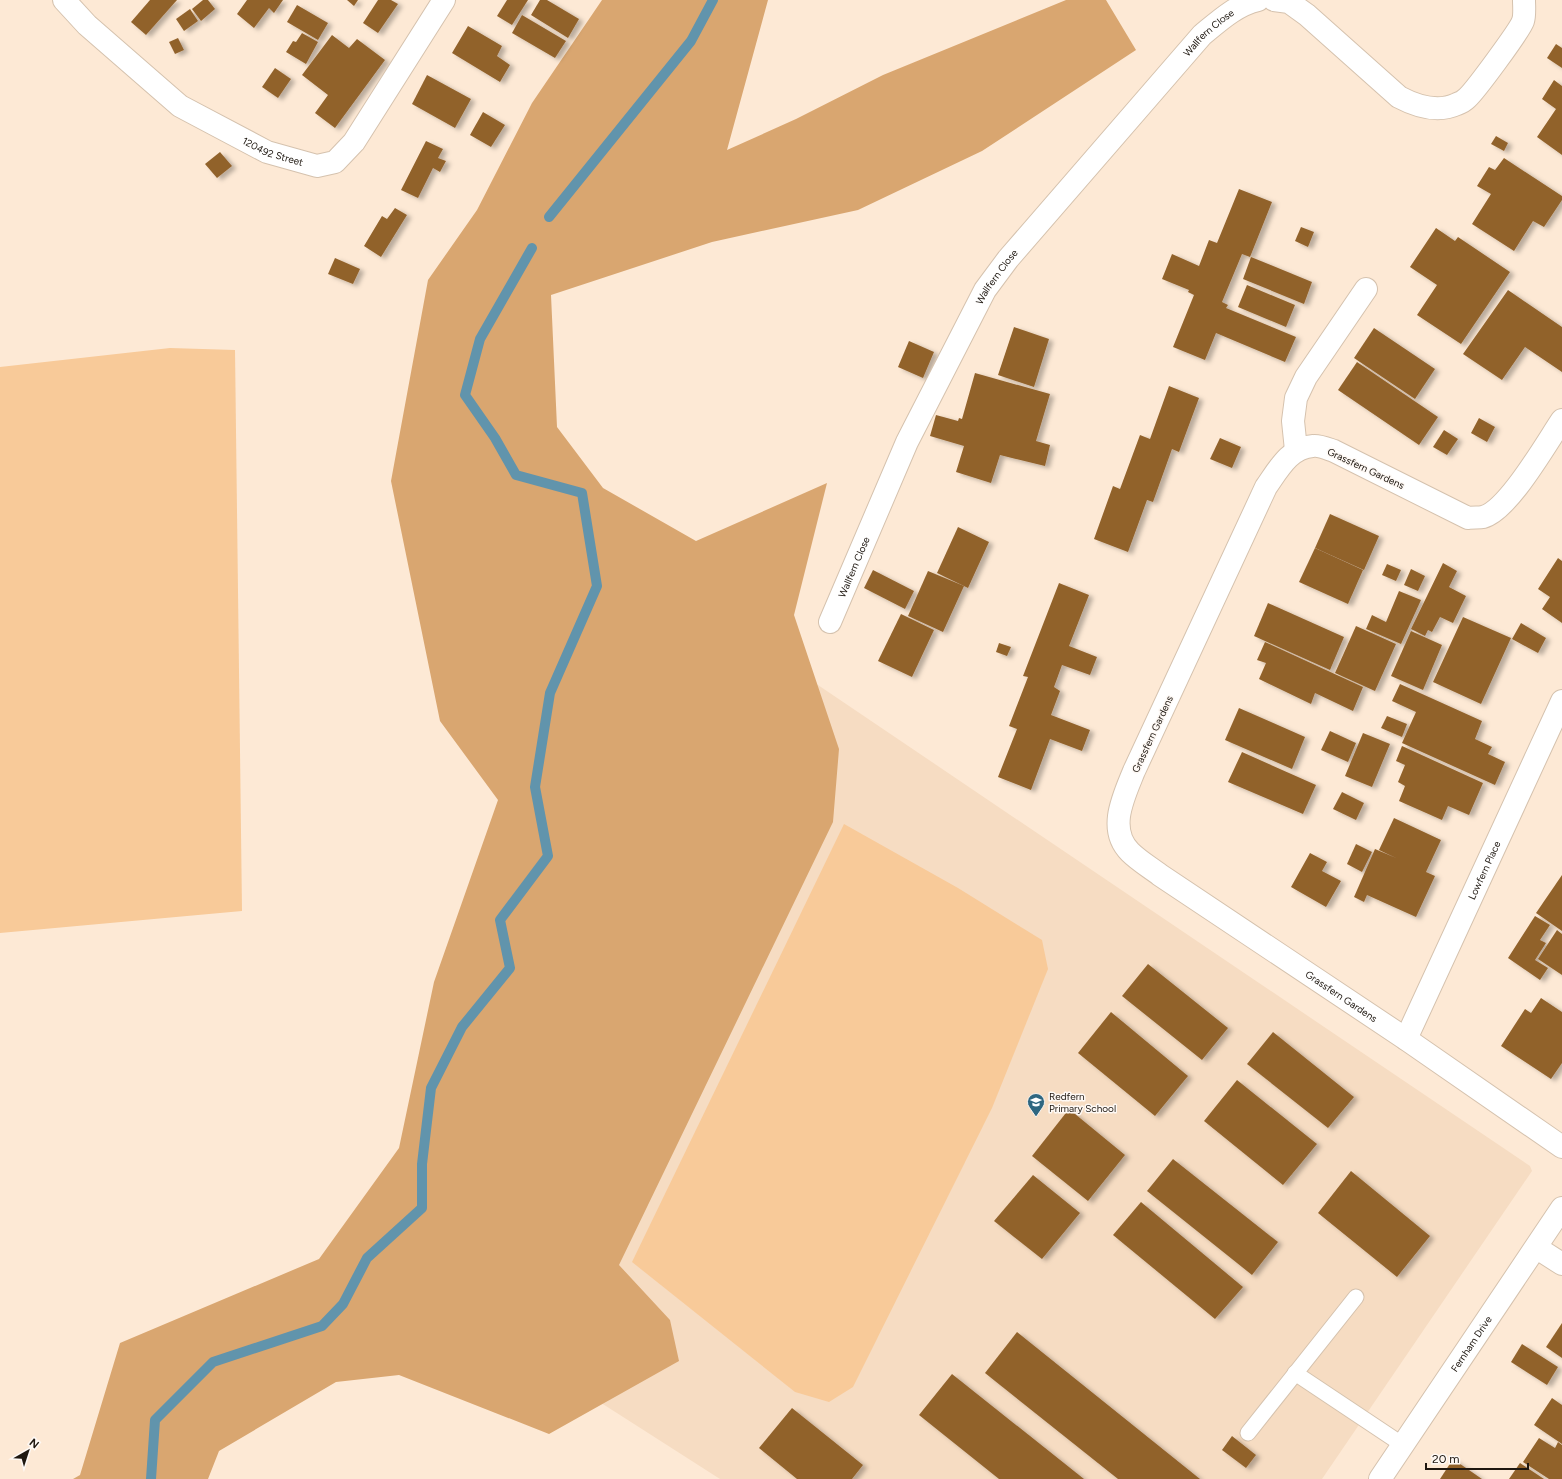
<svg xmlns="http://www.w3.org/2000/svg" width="1562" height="1479" font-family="Figtree,sans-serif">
	<defs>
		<filter id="shadow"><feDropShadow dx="4.5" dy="2.5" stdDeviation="2" flood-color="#0004"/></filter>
	</defs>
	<rect width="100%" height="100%" fill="#fde9d5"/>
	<polygon fill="#f6dcc2" points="815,683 1530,1166 1532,1171 1322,1479 720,1479 509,1344"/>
	<g fill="#f8ca99">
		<polygon points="170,348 235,350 242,911 0,933 0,367"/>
		<polygon points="844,824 958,888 1042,940 1048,969 992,1108 853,1387 829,1402 795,1392 632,1262"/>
	</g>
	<polygon fill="#d9a670" points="602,0 768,0 727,150 796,119 883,75 1066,0 1106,0 1136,50 982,151 858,210 712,242 551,295 557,427 603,488 696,541 827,483 794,615 839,749 833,822 619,1265 670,1320 679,1361 549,1434 399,1375 336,1382 219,1451 208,1479 73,1479 80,1475 120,1343 319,1259 399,1148 434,982 498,800 440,721 391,481 428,280 477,210 532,103"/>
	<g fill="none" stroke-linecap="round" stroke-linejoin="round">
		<g stroke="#6194ac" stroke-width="10">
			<polyline points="549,217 691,41 713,0"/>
			<polyline points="151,1479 155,1420 213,1362 322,1326 343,1304 367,1258 422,1208 422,1164 431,1088 462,1027 510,968 500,920 548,856 535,787 550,693 597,586 582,493 516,475 495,438 465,395 480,339 532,248"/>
		</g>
	</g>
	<g fill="#91622c" filter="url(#shadow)">
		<polygon points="150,0 177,0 146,35 131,22"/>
		<polygon points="203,0 208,0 215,9 201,21 192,9"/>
		<polygon points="247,0 283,0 274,13 269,8 254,28 237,14"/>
		<polygon points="347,0 358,0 354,6"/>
		<polygon points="378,0 391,0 398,4 378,33 363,23"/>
		<polygon points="507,0 528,0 512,25 497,16"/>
		<polygon points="540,0 547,0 579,19 568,38 531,15"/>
		<polygon points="297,5 328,23 318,40 287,22"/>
		<polygon points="190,9 198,21 184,31 176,19"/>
		<polygon points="522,15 566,41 555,58 512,33"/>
		<polygon points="468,26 502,46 497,56 510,65 500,82 452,53"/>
		<polygon points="302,33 318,42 306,64 286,52 293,41 296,42"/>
		<polygon points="332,35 349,48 357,39 385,60 335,128 315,113 328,95 302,75"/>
		<polygon points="178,38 184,50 175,54 169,42"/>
		<polygon points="1556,44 1562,48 1562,68 1547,58"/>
		<polygon points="275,68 291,79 278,98 262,87"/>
		<polygon points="427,75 471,99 455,128 412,104"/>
		<polygon points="1554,80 1562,86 1562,155 1537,137 1556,109 1542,99"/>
		<polygon points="483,112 505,125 491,147 470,135"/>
		<polygon points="1496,136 1508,143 1504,151 1491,144"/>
		<polygon points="426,141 443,149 438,158 446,161 440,172 433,168 418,198 401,190"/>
		<polygon points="220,152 232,166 217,178 205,164"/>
		<polygon points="1504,158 1562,196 1562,200 1544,227 1533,221 1514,251 1472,224 1491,194 1477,186 1489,167 1495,170"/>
		<polygon points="1239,189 1272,202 1250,257 1242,254 1222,302 1228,305 1226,308 1296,337 1285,362 1216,333 1205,360 1173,347 1194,295 1188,292 1189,290 1162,279 1172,254 1199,266 1209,240 1217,243"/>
		<polygon points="395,208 407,215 381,257 364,246 382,216 387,219"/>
		<polygon points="1301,227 1314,232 1308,247 1295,241"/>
		<polygon points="1436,228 1455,241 1458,237 1510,272 1461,344 1417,315 1437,285 1410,267"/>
		<polygon points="1251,257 1312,282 1304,304 1243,279"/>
		<polygon points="335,258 360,269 353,284 328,274"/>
		<polygon points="1247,285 1295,305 1286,327 1238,307"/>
		<polygon points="1508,290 1562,327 1562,372 1525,347 1502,380 1463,354"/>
		<polygon points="1014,327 1049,339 1034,387 998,375"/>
		<polygon points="1374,328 1435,369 1415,399 1354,358"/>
		<polygon points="909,341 934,352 923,378 898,367"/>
		<polygon points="1357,362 1438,417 1419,445 1338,390"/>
		<polygon points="975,373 1050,394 1036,441 1050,445 1045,466 1000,455 991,483 956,472 964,446 930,436 936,415 958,421 959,418 962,419"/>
		<polygon points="1169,386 1199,398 1179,452 1172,449 1153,502 1147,500 1128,552 1094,539 1113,486 1120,489 1140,435 1150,439"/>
		<polygon points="1479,418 1495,427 1487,442 1471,433"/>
		<polygon points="1444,430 1458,439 1447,455 1433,447"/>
		<polygon points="1220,438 1241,447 1232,468 1210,459"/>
		<polygon points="1330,514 1379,536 1364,570 1315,548"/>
		<polygon points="958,527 989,542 968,588 937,573"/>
		<polygon points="1315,548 1363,570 1348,604 1299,582"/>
		<polygon points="1558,558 1562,561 1562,623 1542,609 1550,597 1538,589"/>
		<polygon points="1443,563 1457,571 1449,587 1466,596 1453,623 1440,617 1432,632 1428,630 1425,636 1411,629"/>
		<polygon points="1387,564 1401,570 1396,581 1382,575"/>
		<polygon points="1411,569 1425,576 1418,591 1404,585"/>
		<polygon points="873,570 914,591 905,609 864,588"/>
		<polygon points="928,571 964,586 943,632 908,616"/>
		<polygon points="1059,583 1089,595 1069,646 1097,657 1090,675 1062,665 1054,687 1060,691 1051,715 1090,730 1082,751 1050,739 1031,790 998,777 1017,729 1009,726 1028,677 1023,676"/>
		<polygon points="1399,591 1421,600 1401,644 1366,629 1372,615 1386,622"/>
		<polygon points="1268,603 1344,637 1330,670 1254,636"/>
		<polygon points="901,614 934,630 912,677 878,661"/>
		<polygon points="1463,617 1511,638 1481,704 1433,682"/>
		<polygon points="1521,623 1546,638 1538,653 1512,639"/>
		<polygon points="1356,626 1396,644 1375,691 1335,673"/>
		<polygon points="1411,631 1442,645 1423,690 1391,676"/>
		<polygon points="1265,642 1363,687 1353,711 1315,693 1311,704 1259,679 1266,663 1257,660"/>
		<polygon points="999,643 1011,647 1007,656 996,652"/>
		<polygon points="1400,684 1482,721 1475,739 1492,747 1488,754 1505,762 1495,785 1402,743 1416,712 1392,701"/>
		<polygon points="1239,708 1305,737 1292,769 1225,740"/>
		<polygon points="1387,716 1407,724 1402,737 1381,728"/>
		<polygon points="1330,731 1356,743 1348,762 1321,750"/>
		<polygon points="1363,733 1390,744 1372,787 1345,776"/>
		<polygon points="1402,746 1483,783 1469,815 1448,806 1442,820 1399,801 1405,786 1398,782 1405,765 1396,761"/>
		<polygon points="1242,752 1316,785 1303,814 1228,782"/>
		<polygon points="1342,792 1364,803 1356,820 1333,809"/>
		<polygon points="1394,818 1441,840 1426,872 1435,876 1416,917 1367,895 1364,902 1354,897 1375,849 1396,858 1379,850"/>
		<polygon points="1356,844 1372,852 1362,872 1347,864"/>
		<polygon points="1310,853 1327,862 1322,871 1341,881 1326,907 1291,887"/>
		<polygon points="1562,875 1562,931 1536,913"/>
		<polygon points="1535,916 1550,925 1540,940 1546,943 1535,960 1548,968 1540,980 1508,958"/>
		<polygon points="1557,930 1562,934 1562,975 1538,959"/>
		<polygon points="1148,964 1228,1028 1202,1060 1122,996"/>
		<polygon points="1541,998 1562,1012 1562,1063 1551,1079 1501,1046 1525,1009 1531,1013"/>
		<polygon points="1111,1012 1188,1076 1155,1116 1078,1053"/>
		<polygon points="1273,1032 1354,1097 1328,1128 1247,1064"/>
		<polygon points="1237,1080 1317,1144 1283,1185 1204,1121"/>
		<polygon points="1069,1109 1125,1155 1088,1201 1032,1156"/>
		<polygon points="1173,1159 1278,1242 1252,1275 1147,1191"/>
		<polygon points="1351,1171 1430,1236 1397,1277 1318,1213"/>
		<polygon points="1033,1175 1080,1213 1042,1259 994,1221"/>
		<polygon points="1141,1202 1243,1287 1215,1319 1113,1235"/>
		<polygon points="1562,1323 1562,1358 1546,1347"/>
		<polygon points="1017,1332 1200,1479 1118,1479 985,1373"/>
		<polygon points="1522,1344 1558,1367 1547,1385 1511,1362"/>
		<polygon points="952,1374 1084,1479 999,1479 919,1415"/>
		<polygon points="1552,1398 1562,1405 1562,1444 1534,1425"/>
		<polygon points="792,1408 863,1465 852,1479 797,1479 759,1448"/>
		<polygon points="1232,1436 1256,1455 1246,1468 1222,1450"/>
		<polygon points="1539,1438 1555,1448 1558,1442 1562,1445 1562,1479 1549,1479 1523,1462"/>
		<polygon points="1453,1459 1482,1479 1440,1479"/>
		<polygon points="1520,1463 1544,1479 1509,1479"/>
	</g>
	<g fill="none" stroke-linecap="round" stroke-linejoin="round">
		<defs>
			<g id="service">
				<polyline points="1295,1373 1403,1445"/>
				<polyline points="1248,1433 1356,1297"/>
			</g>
			<g id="minor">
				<path id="s1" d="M64,0l23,25 93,81 87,46 50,14 18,-4 19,-20 90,-142"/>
				<path d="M1274,0l15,2 18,13 92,82c17,9 39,16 58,7 3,-1 8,-4 10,-6 8,-7 53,-68 56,-77 2,-6 1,-15 1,-21"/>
				<path id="s2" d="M1562,420c-15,22 -54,91 -79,97 -4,1 -10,0 -15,1l-134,-67c-6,-2 -15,-6 -21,-5 -23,1 -35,24 -47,41l-132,284c-10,25 -27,58 -4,81 9,9 21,16 30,23l246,164 156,108"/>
				<polyline points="1296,450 1293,421 1296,398 1306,377 1366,289"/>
				<path id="s3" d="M830,622l77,-180 78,-152 23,-31 194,-224c17,-14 34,-30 56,-35"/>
				<path id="s4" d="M1406,1039l156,-338"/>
				<polyline points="1537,1248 1562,1264"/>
			</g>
			<g id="tertiary">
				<path id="s5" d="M1380,1479l182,-271"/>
			</g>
		</defs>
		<use href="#service" stroke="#d5c2ae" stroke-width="17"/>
		<use href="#minor" stroke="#d5c2ae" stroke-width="24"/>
		<use href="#tertiary" stroke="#d5c2ae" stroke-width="24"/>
		<use href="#service" stroke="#fff" stroke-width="15"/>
		<use href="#minor" stroke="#fff" stroke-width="22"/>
		<use href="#tertiary" stroke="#fff" stroke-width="22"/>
	</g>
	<defs>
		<symbol id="school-pin" viewBox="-11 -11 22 30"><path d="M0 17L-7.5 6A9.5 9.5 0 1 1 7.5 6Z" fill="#2e6680" stroke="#fef9f5"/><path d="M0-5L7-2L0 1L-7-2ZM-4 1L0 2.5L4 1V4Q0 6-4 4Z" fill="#fff"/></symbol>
	</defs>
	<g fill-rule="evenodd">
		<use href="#school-pin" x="1026" y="1092" width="20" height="27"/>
	</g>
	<g text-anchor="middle" stroke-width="3" stroke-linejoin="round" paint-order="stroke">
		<g font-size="10" fill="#1e1710" stroke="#fef9f5">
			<text dy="4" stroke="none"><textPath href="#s3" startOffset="708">Wallfern Close</textPath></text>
			<text dy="4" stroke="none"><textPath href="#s1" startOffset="261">120492 Street</textPath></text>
			<text dy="4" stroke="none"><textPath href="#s3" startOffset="384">Wallfern Close</textPath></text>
			<text transform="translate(1366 468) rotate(25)" y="4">Grassfern Gardens</text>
			<text dy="4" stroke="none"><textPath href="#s3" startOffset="60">Wallfern Close</textPath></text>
			<text transform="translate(1152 734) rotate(-65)" y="4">Grassfern Gardens</text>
			<text dy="4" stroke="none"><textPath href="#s4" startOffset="186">Lowfern Place</textPath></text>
			<text dy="4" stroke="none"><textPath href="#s2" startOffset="1034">Grassfern Gardens</textPath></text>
			<text dy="4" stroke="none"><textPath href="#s5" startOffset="163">Fernham Drive</textPath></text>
		</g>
		<g font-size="10" fill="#1e1710" stroke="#fef9f5" text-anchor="start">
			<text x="1049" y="1100">Redfern<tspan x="1049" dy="12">Primary School</tspan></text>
		</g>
	</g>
	<g transform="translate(28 1451) rotate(39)" stroke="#fef9f5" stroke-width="3" paint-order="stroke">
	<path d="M0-3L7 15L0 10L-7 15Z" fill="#1e1710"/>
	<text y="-6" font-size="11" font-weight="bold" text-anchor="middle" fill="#1e1710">N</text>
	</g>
	<path d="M1426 1463v6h102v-6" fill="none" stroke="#1e1710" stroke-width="2"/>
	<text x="1432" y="1463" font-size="12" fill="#1e1710" stroke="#fef9f5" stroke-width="3" paint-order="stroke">20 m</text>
</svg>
